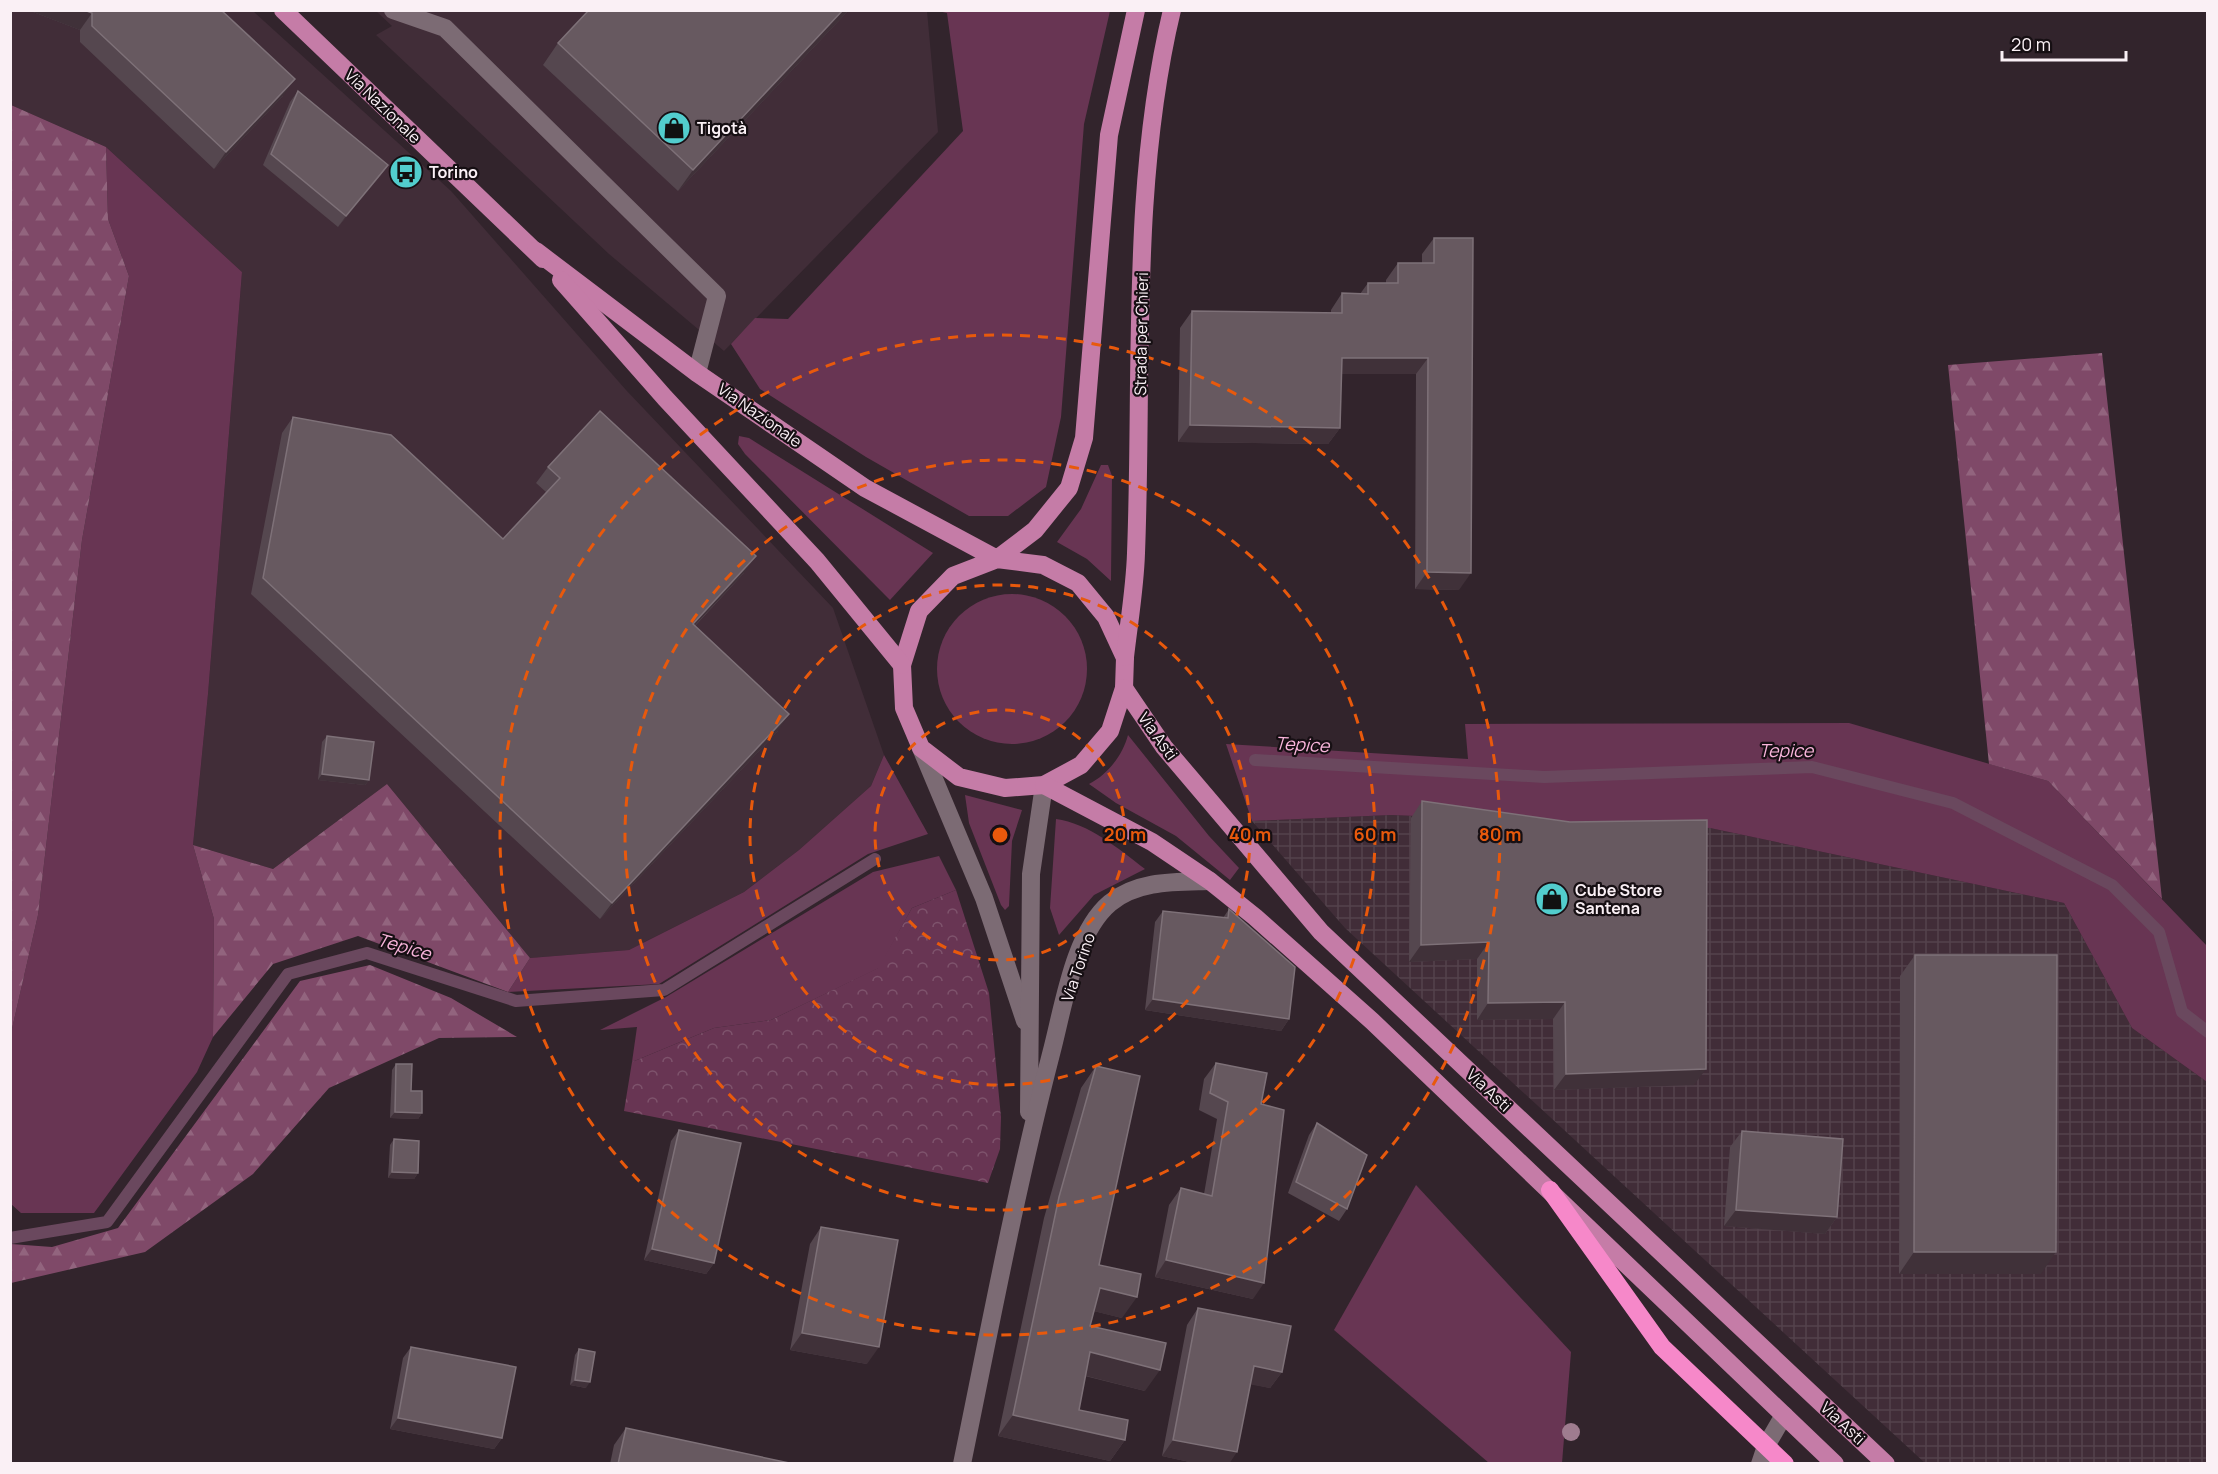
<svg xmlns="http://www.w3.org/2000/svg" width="2218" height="1474" font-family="Manrope,sans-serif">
	<defs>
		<pattern id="industrial-grid" width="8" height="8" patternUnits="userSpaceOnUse" patternTransform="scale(1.5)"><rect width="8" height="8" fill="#412d38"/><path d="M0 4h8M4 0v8" fill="none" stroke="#54424c"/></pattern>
		<pattern id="forest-firs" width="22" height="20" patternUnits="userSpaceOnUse" patternTransform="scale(1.5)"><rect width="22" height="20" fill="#7f4968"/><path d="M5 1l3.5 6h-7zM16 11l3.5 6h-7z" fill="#92647e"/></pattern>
		<pattern id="park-crowns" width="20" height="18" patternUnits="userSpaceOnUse" patternTransform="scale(1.5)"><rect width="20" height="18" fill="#683553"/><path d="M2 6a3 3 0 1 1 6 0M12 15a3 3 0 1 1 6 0" fill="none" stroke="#7e536c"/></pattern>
	</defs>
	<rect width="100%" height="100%" fill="#32242c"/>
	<g fill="#412d38">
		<polygon points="11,11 253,11 451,191 626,390 833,608 884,755 871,786 799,850 744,892 629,950 530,958 387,784 273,869 193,845 208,694 242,272 106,147 11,105"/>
		<polygon points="376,11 927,11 938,132 724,351 609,254 376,35 392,26"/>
	</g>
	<polygon fill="url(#industrial-grid)" points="1391,815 1710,828 2064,903 2132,1028 2207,1082 2207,1463 1925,1463 1345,928 1252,821"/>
	<g fill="#683553">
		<polygon points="938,11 1110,11 1084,124 1061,417 1046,487 1008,516 969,516 866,457 760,389 731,344 755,318 788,319 963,131 947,13"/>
		<polygon points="106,147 242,272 208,694 193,845 214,919 213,1037 197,1072 94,1213 21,1213 11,1204 11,1033 38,915 82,540 129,276 108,219"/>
		<polygon points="739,436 749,438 933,553 890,600 745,454 738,444"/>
		<polygon points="1101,465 1108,465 1112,476 1111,581 1087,559 1057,542 1081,509"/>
		<circle cx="1012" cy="669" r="75"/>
		<polygon points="1849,723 2048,781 2207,946 2207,1082 2132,1028 2064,903 1710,828 1391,815 1252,821 1226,744 1468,759 1465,724"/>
		<path d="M1128,735l81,101 30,32 -9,12 -54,-44 -60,-33 -27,-19c18,-9 34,-29 39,-49z"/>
		<polygon points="884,755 928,834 868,854 659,984 508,992 530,958 629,950 744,892 799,850 871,786"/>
		<polygon points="965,795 1022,810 1012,841 1009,906 1005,910 1001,905 969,823"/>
		<path d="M1056,819c32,4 63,30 89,50l-51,26 -35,40 -9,-27z"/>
		<polygon points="939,856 956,890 912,908 879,968 771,1020 714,1028 632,1062 637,1027 600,1030 666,997 873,872"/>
		<polygon points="1416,1185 1571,1352 1562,1463 1489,1463 1334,1330"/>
	</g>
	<g fill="url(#forest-firs)">
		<polygon points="11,105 106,147 108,219 129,276 82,540 38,915 11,1033"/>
		<polygon points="2102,353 2162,899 2048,781 1989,764 1948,365"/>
		<polygon points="387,784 530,958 508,992 358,936 273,964 213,1037 214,919 193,845 273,869"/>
		<polygon points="370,965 451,998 517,1037 439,1038 329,1088 253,1174 145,1252 11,1283 11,1244 52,1247 118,1228 300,981"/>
	</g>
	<polygon fill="url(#park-crowns)" points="956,890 989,993 1001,1117 1000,1149 988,1183 624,1111 632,1062 714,1028 771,1020 878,968 912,908"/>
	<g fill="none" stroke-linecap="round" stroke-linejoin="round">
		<g stroke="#6a485e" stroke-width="12">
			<polyline points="1255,760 1544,777 1812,767 1953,803 2112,885 2159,932 2182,1012 2208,1032"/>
			<polyline points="10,1238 107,1222 288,974 367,953 516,1001 664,990 875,859"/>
		</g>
		<g stroke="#7c6b74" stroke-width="18">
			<polyline points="393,10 445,28 717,296 697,373"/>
			<polyline points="921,748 984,898 1025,1021"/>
			<polyline points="1029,1112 1031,874 1044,785"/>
			<path d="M962,1464c28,-137 54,-275 89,-410 12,-44 22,-120 59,-151 28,-23 66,-21 100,-22"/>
			<polyline points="1760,1464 1766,1446 1784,1415"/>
		</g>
		<g stroke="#c57ca7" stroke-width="18">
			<polyline points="283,10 543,259"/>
			<polyline points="536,251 697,373 865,488 997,559 1043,565 1078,583 1106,617 1125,658 1124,688 1110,731 1081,765 1044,785 1005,788 959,777 921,748 904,708 902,665 919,611 953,576 997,559 1035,530 1069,488 1084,438 1109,135 1136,10"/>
			<polyline points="561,280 665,398 817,561 902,665"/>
			<path d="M1125,657c4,-35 10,-70 11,-104 7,-179 -6,-368 36,-543"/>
			<polyline points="1124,688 1164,747 1321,932 1886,1464"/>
			<polyline points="1044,785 1152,842 1210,881 1255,917 1372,1021 1835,1464"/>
		</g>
		<polyline stroke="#f688c9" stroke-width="18" points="1550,1190 1662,1347 1785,1464"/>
	</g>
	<circle fill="#9f7c8f" cx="1571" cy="1432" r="9"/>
	<g fill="#55474f">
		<polygon points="28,10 221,10 283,96 214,169 80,42 80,30"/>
		<polygon points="589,10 849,10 678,191 543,65 558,43"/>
		<polygon points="298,91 388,165 380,176 338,227 263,165 290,102"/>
		<polygon points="1434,238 1459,590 1415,589 1416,374 1341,374 1340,428 1328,444 1178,442 1180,328 1192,311 1331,313 1331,310 1342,293 1360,294 1368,283 1386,283 1386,280 1398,263 1422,263 1422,254"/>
		<polygon points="293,417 503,539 546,492 536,483 548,467 744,573 695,626 778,731 600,919 251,594 282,433"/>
		<polygon points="327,736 369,780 365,785 318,780 322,742"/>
		<polygon points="1422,801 1694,1085 1554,1090 1553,1019 1477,1020 1477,959 1409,962 1411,818"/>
		<polygon points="1229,909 1289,1019 1281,1031 1145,1010 1155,922 1163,911 1223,918"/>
		<polygon points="1915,955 2041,1274 1899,1274 1900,976"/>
		<polygon points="1216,1063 1261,1104 1253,1299 1155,1277 1169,1205 1181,1188 1204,1194 1217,1119 1199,1110 1204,1079"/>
		<polygon points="396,1064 411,1091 422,1113 418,1119 390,1118 392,1070"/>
		<polygon points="1096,1066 1099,1265 1122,1318 1094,1311 1090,1326 1145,1391 1085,1376 1079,1410 1125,1440 1110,1461 998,1436 1044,1218 1081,1088"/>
		<polygon points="1317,1123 1347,1209 1339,1221 1288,1193 1309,1135"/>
		<polygon points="679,1130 714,1263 706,1274 644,1260 671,1141"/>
		<polygon points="1742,1131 1837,1217 1825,1234 1724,1226 1730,1147"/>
		<polygon points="394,1139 418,1173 414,1179 388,1178 390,1145"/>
		<polygon points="821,1227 867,1364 790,1350 810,1244"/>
		<polygon points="1198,1308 1282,1372 1270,1388 1251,1384 1229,1464 1199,1464 1162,1456 1187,1325"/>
		<polygon points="411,1347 502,1438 494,1449 390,1429 403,1358"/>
		<polygon points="579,1349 586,1388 570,1385 575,1355"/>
		<polygon points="626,1428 794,1464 610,1464 614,1445"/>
	</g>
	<g fill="#403139">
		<polygon points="28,10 84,10 92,13 80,30"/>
		<polygon points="843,10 849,10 678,191 693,170"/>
		<polygon points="295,79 283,96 214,169 226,152"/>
		<polygon points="388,165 380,176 338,227 346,216"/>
		<polygon points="1342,358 1428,358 1416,374 1330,374"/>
		<polygon points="1190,425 1340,428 1328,444 1178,442"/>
		<polygon points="756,556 744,573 681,640 693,624"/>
		<polygon points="1427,572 1471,573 1459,590 1415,589"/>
		<polygon points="789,714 778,731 600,919 612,903"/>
		<polygon points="322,774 369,780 365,785 318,780"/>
		<polygon points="1489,942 1477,959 1409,962 1421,945"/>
		<polygon points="1153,999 1289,1019 1281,1031 1145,1010"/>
		<polygon points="1565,1002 1553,1019 1477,1020 1488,1003"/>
		<polygon points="1706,1069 1694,1085 1554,1090 1566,1074"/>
		<polygon points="395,1112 422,1113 418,1119 390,1118"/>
		<polygon points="392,1172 418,1173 414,1179 388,1178"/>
		<polygon points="1736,1210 1837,1217 1825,1234 1724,1226"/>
		<polygon points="652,1249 714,1263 706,1274 644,1260"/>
		<polygon points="1914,1252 2056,1252 2041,1274 1899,1274"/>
		<polygon points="1166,1260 1264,1283 1253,1299 1155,1277"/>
		<polygon points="1100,1288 1137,1297 1122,1318 1085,1309"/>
		<polygon points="802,1333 879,1347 867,1364 790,1350"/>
		<polygon points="1090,1352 1160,1370 1145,1391 1075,1373"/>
		<polygon points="1254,1366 1282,1372 1270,1388 1242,1383"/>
		<polygon points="575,1380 590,1382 586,1388 570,1385"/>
		<polygon points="1013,1415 1125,1440 1110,1461 998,1436"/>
		<polygon points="398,1418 502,1438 494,1449 390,1429"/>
		<polygon points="1173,1440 1237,1452 1229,1464 1199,1464 1162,1456"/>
	</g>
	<g fill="#675960" stroke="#7e7178" stroke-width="1.5">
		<polygon points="84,10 221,10 295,79 226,152 92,26 92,13"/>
		<polygon points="589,10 843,10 693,170 558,43"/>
		<polygon points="298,91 388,165 346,216 271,154"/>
		<polygon points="1434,238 1473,238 1471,573 1427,572 1428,358 1342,358 1340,428 1190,425 1192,311 1342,313 1342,293 1368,294 1368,283 1398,283 1398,263 1434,263"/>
		<polygon points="600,411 756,556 693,624 789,714 612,903 263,578 293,417 391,435 503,539 560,478 548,467"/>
		<polygon points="327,736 374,742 369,780 322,774"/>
		<polygon points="1422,801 1570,822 1707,820 1706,1069 1566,1074 1565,1002 1488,1003 1489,942 1421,945"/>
		<polygon points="1229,909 1295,967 1289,1019 1153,999 1163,911 1228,918"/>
		<polygon points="1915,955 2057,955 2056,1252 1914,1252"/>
		<polygon points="1216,1063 1267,1073 1261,1104 1284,1110 1264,1283 1166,1260 1181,1188 1212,1196 1228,1102 1210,1093"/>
		<polygon points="396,1064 412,1064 411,1091 422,1091 422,1113 395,1112"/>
		<polygon points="1096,1066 1140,1076 1099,1265 1141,1274 1137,1297 1100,1288 1090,1326 1166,1343 1160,1370 1090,1352 1079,1410 1128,1420 1125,1440 1013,1415 1059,1197"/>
		<polygon points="1317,1123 1367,1155 1347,1209 1296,1182"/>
		<polygon points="679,1130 741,1143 714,1263 652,1249"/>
		<polygon points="1742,1131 1843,1139 1837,1217 1736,1210"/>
		<polygon points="394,1139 419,1141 418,1173 392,1172"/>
		<polygon points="821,1227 898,1240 879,1347 802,1333"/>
		<polygon points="1198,1308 1291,1326 1282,1372 1254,1366 1237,1452 1173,1440"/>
		<polygon points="411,1347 516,1367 502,1438 398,1418"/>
		<polygon points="579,1349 595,1352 590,1382 575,1380"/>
		<polygon points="626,1428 794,1464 618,1464"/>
	</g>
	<g fill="none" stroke="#e8590c" stroke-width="3" stroke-dasharray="10 8">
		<circle cx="1000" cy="835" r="125"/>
		<circle cx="1000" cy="835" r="250"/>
		<circle cx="1000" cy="835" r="375"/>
		<circle cx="1000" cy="835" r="500"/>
	</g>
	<defs>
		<symbol id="shop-disc" viewBox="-11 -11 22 22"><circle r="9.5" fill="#52cdcd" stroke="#160f13"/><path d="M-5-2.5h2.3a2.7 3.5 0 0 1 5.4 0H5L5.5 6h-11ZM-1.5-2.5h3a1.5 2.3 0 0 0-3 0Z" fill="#111"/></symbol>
		<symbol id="bus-disc" viewBox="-11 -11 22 22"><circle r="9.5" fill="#52cdcd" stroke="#160f13"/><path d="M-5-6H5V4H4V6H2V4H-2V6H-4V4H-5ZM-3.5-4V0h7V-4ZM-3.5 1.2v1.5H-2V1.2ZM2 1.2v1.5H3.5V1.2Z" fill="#111"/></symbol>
	</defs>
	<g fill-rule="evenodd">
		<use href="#shop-disc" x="655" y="109" width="38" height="38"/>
		<use href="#bus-disc" x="387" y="153" width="38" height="38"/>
		<use href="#shop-disc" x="1533" y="880" width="38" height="38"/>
	</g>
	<g text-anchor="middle" stroke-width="4.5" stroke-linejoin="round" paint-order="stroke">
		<g font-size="16" fill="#faf0f5" stroke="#160f13">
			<text transform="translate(383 106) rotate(44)" y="6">Via Nazionale</text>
			<text transform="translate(1141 334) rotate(-89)" y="6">Strada per Chieri</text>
			<text transform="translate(760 415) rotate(35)" y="6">Via Nazionale</text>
			<text transform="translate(1158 736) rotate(54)" y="6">Via Asti</text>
			<text transform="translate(1078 967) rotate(-71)" y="6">Via Torino</text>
			<text transform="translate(1489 1090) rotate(43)" y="6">Via Asti</text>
			<text transform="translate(1843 1423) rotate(43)" y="6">Via Asti</text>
		</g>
		<g font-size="16" font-weight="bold" fill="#faf0f5" stroke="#160f13" text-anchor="start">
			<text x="697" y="134">Tigotà</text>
			<text x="429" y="178">Torino</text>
			<text x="1575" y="896">Cube Store<tspan x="1575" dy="18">Santena</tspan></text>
		</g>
		<g font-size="18" font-style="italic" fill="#f9b5db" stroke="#160f13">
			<text transform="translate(1302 745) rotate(3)" y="6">Tepice</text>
			<text x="1786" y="757">Tepice</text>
			<text transform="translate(404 947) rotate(16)" y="6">Tepice</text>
		</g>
	</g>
	<circle cx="1000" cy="835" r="9" fill="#e8590c" stroke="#160f13" stroke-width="3"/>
	<g font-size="18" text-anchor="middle" font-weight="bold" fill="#e8590c" stroke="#160f13" stroke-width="4.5" stroke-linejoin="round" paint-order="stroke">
		<text x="1125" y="841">20 m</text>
		<text x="1250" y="841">40 m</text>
		<text x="1375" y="841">60 m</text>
		<text x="1500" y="841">80 m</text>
	</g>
	<rect width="2218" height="1474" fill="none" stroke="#faf0f5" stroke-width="24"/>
	<path d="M2002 51v9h124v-9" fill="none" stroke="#faf0f5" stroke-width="3"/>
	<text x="2011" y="51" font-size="18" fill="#faf0f5" stroke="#160f13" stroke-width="4.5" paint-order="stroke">20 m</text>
</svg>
